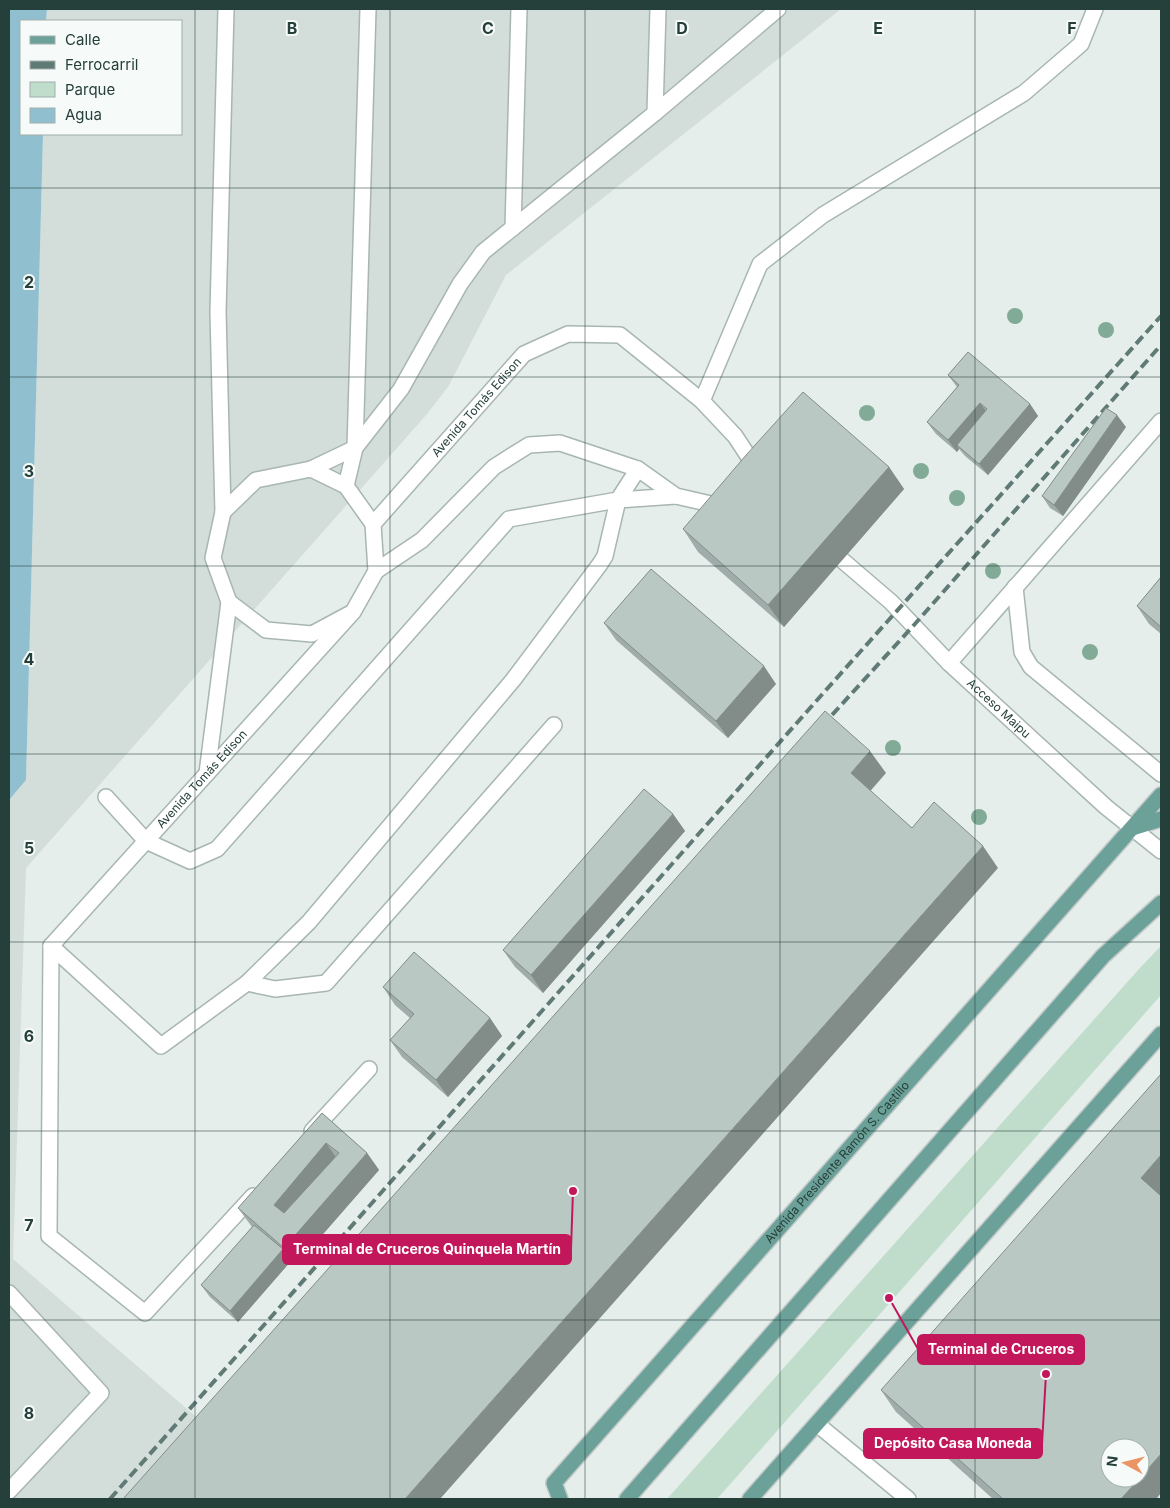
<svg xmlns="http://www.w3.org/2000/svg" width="1170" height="1508" font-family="Inter,sans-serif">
	<rect width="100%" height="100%" fill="#e5eeeb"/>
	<polygon fill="#d3ddda" points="47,9 841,9 506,275 448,387 427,414 26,868 13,1259 216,1434 158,1499 9,1499 9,800 26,780 43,134 181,134 181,21 46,21"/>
	<polygon fill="#bfddca" points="1161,946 1161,995 717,1499 667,1499 1139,969"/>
	<polygon fill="#90bfcf" points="9,9 47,9 46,21 21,21 21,134 43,134 26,780 9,800"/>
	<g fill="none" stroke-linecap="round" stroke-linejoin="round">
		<defs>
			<g id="minor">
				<polyline points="655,113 658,9"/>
				<polyline points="513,228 519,9"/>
				<polyline points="702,401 760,264 823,215 1024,93 1081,44 1095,9"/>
				<polyline points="311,469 355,448 401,389 460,284 483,252 655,113 778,9"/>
				<polyline points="346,486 355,448 368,9"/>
				<polyline points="223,512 218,312 226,9"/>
				<path id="s1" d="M373,524l151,-170 44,-20 52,1 82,66 33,35 23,35"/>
				<path id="s2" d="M842,560l49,42 58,61 157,144 55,44"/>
				<polyline points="376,571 422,540 494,467 529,445 560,443 638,469 676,496 724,507"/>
				<polyline points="1015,587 1022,652 1031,667 1161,774"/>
				<polyline points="949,663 1161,421"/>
				<polyline points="207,773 229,602"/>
				<polyline points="106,797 146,841 190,861 217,849 509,519 618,500 676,496"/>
				<path id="s3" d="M51,946l302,-334 23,-41 -3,-47 -27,-38 -35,-17 -55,11 -33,32 -10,46 16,44 37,28 46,4 41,-22"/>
				<polyline points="51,946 49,1236 145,1313 253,1196"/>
				<polyline points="51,946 161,1046 247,983 275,989 326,983 554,725"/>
				<polyline points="247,983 309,922 513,680 600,564 605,556 618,500 638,469"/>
				<polyline points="312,1131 369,1069"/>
				<polyline points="9,1293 101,1393 9,1491"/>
				<polyline points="817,1424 908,1499"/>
			</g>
			<g id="major">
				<polyline points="1132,828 1161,819"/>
				<path id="s4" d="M560,1499l-6,-16 607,-688"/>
				<polyline points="627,1499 1103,956 1161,903"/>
				<polyline points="750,1499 1161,1034"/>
			</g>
		</defs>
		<use href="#minor" stroke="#a8b6b2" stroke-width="18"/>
		<use href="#major" stroke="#c2c9c8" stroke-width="18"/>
		<use href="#minor" stroke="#fff" stroke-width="15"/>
		<use href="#major" stroke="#6ca199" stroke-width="15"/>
		<g stroke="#607a76" stroke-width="4" stroke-dasharray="10 5" stroke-linecap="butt">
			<polyline points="822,726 914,625 1161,345"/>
			<polyline points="110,1499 826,690 1161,316"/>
		</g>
	</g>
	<g fill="#82ab97">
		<circle cx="1015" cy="316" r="8"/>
		<circle cx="1106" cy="330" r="8"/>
		<circle cx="867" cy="413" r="8"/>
		<circle cx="921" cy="471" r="8"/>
		<circle cx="957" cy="498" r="8"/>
		<circle cx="993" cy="571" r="8"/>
		<circle cx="1090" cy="652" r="8"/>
		<circle cx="893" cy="748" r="8"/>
		<circle cx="979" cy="817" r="8"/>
	</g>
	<g fill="#a0aca9">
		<polygon points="948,375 1030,404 1038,416 988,475 965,456 959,449 957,452 936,434 927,422 957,387"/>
		<polygon points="1126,427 1063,516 1050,508 1042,496"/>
		<polygon points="889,467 904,489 784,627 698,552 683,529"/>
		<polygon points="1161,577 1161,634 1149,624 1137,606"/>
		<polygon points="604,623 776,684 728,738 616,640"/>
		<polygon points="673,814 685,831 543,993 515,967 503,950"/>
		<polygon points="383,987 490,1018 502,1036 448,1097 402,1057 390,1040 410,1018 395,1005"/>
		<polygon points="322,1113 367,1153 379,1170 296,1265 291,1261 238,1322 210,1297 201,1285 252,1227 238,1208"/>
		<polygon points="1160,1196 1161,1196 1161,1493 1156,1499 993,1499 896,1412 881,1390"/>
	</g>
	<g fill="#828c89">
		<polygon points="980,403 988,414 957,445 959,449 957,452 948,440"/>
		<polygon points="1030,404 1038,416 988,475 979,464"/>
		<polygon points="1117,415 1126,427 1063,516 1054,505"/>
		<polygon points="889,467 904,489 784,627 768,605"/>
		<polygon points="764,666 776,684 728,738 716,721"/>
		<polygon points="870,751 886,773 866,796 851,773"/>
		<polygon points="673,814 685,831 543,993 531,975"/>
		<polygon points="983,846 998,868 440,1499 405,1499"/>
		<polygon points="490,1018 502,1036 448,1097 436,1080"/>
		<polygon points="326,1143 338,1160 286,1222 274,1205"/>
		<polygon points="367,1153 379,1170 296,1265 284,1248"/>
		<polygon points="1161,1155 1161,1194 1156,1200 1141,1178"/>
		<polygon points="283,1249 291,1261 238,1322 230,1311"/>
		<polygon points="1161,1454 1161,1493 1156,1499 1121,1499"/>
	</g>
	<g fill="#bac8c4" stroke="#828c89" fill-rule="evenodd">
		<polygon points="968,352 1030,404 979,464 957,445 987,409 980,403 948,440 927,422 959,385 948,375"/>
		<polygon points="803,392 889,467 768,605 683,529 747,454"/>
		<polygon points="1106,408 1117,415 1054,505 1042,496"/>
		<polygon points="651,569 764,666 716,721 604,623"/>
		<polygon points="1161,577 1161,627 1137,606"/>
		<polygon points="825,711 870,751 851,773 912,828 934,802 983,846 405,1499 123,1499"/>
		<polygon points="644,789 673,814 531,975 503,950"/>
		<polygon points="414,952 490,1018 436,1080 390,1040 414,1014 383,987"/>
		<polygon points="1161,1074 1161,1155 1141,1178 1161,1196 1161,1454 1140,1478 1140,1448 1110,1448 1110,1478 1140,1478 1121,1499 1003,1499 881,1390"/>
		<path d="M322,1113l45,40 -83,95 -46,-40zM326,1143l13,10 -55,60 -10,-8z"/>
		<polygon points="254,1225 283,1249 230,1311 201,1285"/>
	</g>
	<path fill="none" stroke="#253f3a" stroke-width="1" stroke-opacity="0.55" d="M195,9v1490M390,9v1490M585,9v1490M780,9v1490M975,9v1490M9,188h1152M9,377h1152M9,566h1152M9,754h1152M9,942h1152M9,1131h1152M9,1320h1152"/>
	<g text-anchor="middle" stroke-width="4" stroke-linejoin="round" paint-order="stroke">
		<g font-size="12" fill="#253f3a" stroke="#f6faf8">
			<text dy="4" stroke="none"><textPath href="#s1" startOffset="156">Avenida Tomás Edison</textPath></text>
			<text dy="4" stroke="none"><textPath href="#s2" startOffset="216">Acceso Maipu</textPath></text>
			<text dy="4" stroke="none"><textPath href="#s3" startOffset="225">Avenida Tomás Edison</textPath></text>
			<text dy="4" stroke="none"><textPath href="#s4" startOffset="445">Avenida Presidente Ramón S. Castillo</textPath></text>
		</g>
	</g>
	<g font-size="16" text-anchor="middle" font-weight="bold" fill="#253f3a" stroke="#f6faf8" stroke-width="4" stroke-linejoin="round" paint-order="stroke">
		<text x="292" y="34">B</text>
		<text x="488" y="34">C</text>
		<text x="682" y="34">D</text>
		<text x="878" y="34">E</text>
		<text x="1072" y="34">F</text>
		<text x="29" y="288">2</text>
		<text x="29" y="477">3</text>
		<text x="29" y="665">4</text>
		<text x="29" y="854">5</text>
		<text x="29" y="1042">6</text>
		<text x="29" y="1231">7</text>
		<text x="29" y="1419">8</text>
	</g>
	<path fill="none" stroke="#c2185b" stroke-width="2" d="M573 1191L571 1249M889 1298L918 1349M1046 1374L1042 1444"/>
	<g fill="#c2185b" stroke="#f6faf8" stroke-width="2">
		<circle cx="573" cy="1191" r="5"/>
		<circle cx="889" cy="1298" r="5"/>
		<circle cx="1046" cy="1374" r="5"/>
	</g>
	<g fill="#c2185b" stroke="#c2185b" stroke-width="2">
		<rect x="283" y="1235" width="288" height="29" rx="5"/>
		<rect x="918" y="1335" width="166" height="29" rx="5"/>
		<rect x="864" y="1429" width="178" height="29" rx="5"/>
	</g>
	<g font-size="14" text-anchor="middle" font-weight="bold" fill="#fff">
		<text x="427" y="1254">Terminal de Cruceros Quinquela Martín</text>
		<text x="1001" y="1354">Terminal de Cruceros</text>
		<text x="953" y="1448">Depósito Casa Moneda</text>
	</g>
	<rect width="1170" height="1508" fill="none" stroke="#253f3a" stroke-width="20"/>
	<rect x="20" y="20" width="162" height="115" fill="#f6faf8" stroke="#a2afac"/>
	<rect x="30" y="36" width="25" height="8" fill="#6ca199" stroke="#a2afac"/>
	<text x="65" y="45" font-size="15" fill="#253f3a">Calle</text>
	<rect x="30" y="61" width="25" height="8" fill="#607a76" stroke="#a2afac"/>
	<text x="65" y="70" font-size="15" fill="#253f3a">Ferrocarril</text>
	<rect x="30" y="82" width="25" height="15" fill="#bfddca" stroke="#a2afac"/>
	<text x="65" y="95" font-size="15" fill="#253f3a">Parque</text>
	<rect x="30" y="108" width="25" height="15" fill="#90bfcf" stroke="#a2afac"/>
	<text x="65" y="120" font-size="15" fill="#253f3a">Agua</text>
	<g transform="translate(1125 1463) rotate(277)"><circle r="24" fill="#f6faf8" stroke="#a2afac"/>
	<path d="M0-4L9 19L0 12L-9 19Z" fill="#eb9465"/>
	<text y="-8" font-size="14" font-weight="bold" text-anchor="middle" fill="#253f3a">N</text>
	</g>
</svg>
